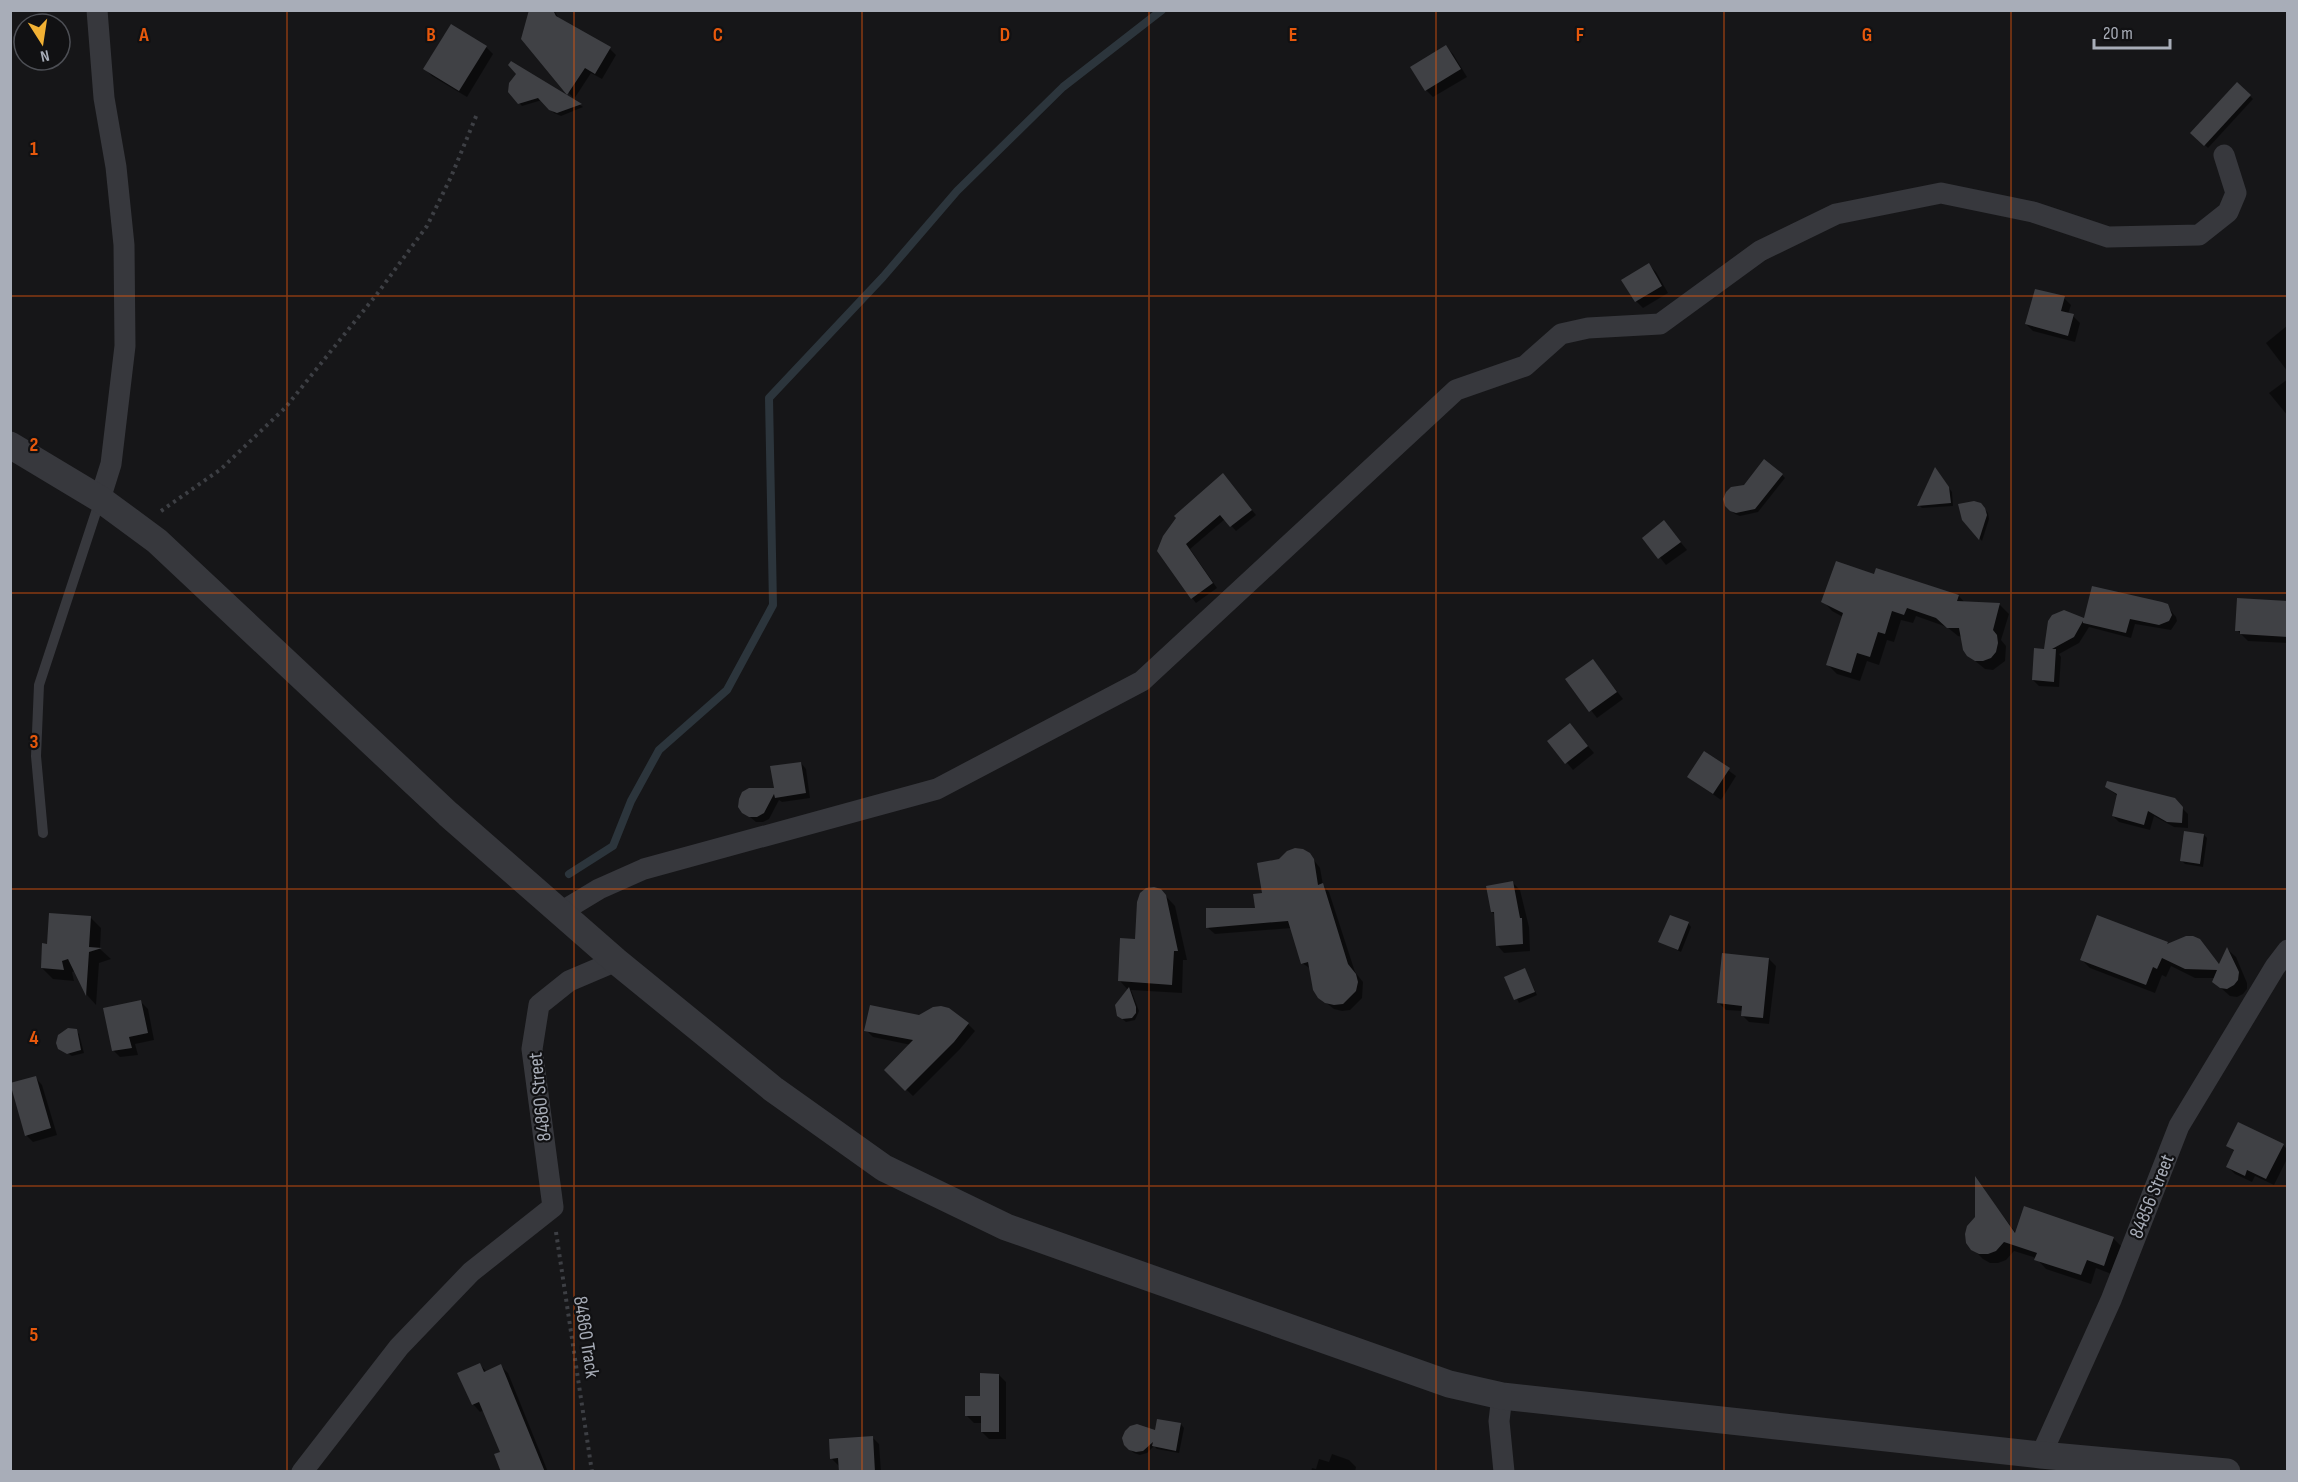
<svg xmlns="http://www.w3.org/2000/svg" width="2298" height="1482" font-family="'Sofia Sans Condensed',sans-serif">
	<rect width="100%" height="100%" fill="#161618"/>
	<g fill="#0007">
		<polygon points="531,10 554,10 559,19 610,49 616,55 602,79 591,73 574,99 523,38"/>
		<polygon points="486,47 493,54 467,97 432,76 425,69"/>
		<polygon points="1446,47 1453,54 1467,77 1433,97 1426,90 1412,67"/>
		<polygon points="2237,84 2253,99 2208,148 2192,133"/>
		<polygon points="509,92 573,100 583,107 561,116 554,113 542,100 522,106"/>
		<polygon points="1649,265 1656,272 1668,293 1643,308 1636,301"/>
		<polygon points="2064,298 2071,305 2068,314 2073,316 2080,323 2075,342 2033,331 2026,324"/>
		<polygon points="2288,325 2288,372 2266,343"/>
		<polygon points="2288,379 2288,416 2269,393"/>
		<polygon points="1937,472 1952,492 1953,506 1922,508 1919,505"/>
		<polygon points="1782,475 1785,478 1758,512 1740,516 1735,514 1726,505"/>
		<polygon points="1227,480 1256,515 1236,531 1225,519 1190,549 1217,588 1196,603 1192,598 1164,537"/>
		<polygon points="1980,505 1988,513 1989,519 1982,541 1963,520"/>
		<polygon points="1664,522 1687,550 1666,565 1644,538"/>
		<polygon points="1877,570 1959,596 1965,603 2000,605 2009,614 2001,640 2006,646 2005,661 1993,670 1985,669 1969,656 1962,637 1958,636 1947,627 1916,616 1913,623 1901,620 1894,642 1887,640 1879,665 1867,661 1860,681 1837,674 1828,665 1843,617 1832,611 1823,601 1875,576"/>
		<polygon points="2288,603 2288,643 2248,641 2237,630"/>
		<polygon points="2167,606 2176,617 2177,621 2171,630 2135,624 2131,638 2089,627 2079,643 2059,654 2061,657 2059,687 2039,686 2033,680 2046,650 2049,621 2085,620"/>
		<polygon points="1593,661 1623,699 1597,718 1567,680"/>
		<polygon points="1570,725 1594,753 1573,770 1549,741"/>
		<polygon points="1705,753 1736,776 1721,800 1689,777"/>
		<polygon points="801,763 806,769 810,798 782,802 779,800 769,819 763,822 756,822 744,812 775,790"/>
		<polygon points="2106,787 2174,800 2188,814 2188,828 2174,827 2154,816 2150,830 2119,822 2113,816 2118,796"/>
		<polygon points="2204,835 2207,838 2203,867 2185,864 2182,861"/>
		<polygon points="1309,854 1320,868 1323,885 1329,892 1355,972 1363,982 1362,998 1350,1010 1342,1011 1334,1009 1319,997 1311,969 1302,963 1292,928 1215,934 1208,928 1256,909 1264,894"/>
		<polygon points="1513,883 1520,890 1529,927 1530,951 1504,953 1497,945 1495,915 1492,912"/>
		<polygon points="1160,890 1175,906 1187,960 1183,960 1182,993 1131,990 1139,1011 1135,1020 1126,1022 1118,1015 1116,1010 1117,1006 1128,990 1120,981"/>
		<polygon points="91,918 101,928 100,949 111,959 99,963 96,1005 87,995 75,971 72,972 74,981 53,979 42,968 48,945"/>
		<polygon points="1688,923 1691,927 1681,952 1660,942"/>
		<polygon points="2199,941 2220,965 2227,949 2236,957 2247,983 2247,989 2243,994 2237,997 2230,996 2213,981 2215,978 2195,978 2171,966 2166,977 2162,975 2155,993 2090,968 2081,959 2167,944 2169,945"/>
		<polygon points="1769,959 1776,966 1769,1024 1749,1022 1742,1015 1743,1011 1726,1010 1719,1003"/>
		<polygon points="1525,970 1537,995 1519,1003 1506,977"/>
		<polygon points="141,1002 148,1009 154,1040 135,1044 138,1055 120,1057 113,1050"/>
		<polygon points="919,1017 968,1024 975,1031 960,1049 913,1096 886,1070 911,1045 873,1037 866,1030"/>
		<polygon points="76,1031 79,1034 84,1053 72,1056 59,1048"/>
		<polygon points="35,1077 42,1085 57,1135 33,1142 26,1135"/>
		<polygon points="2283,1145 2288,1150 2288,1157 2274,1185 2255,1176 2252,1182 2235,1174 2228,1167 2235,1152 2228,1146"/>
		<polygon points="1976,1180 2016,1233 2113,1238 2123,1248 2114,1275 2096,1268 2091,1284 2046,1269 2036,1258 2014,1251 2006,1260 1998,1263 1990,1263 1983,1259 1973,1249 1976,1218"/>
		<polygon points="479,1364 487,1372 501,1366 508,1373 548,1472 503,1472 502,1453 484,1410 480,1412 473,1404"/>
		<polygon points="999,1375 1006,1382 1006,1439 989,1439 982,1432 982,1423 974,1423 967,1416"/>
		<polygon points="1181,1424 1184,1428 1179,1453 1157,1449 1154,1446 1147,1453 1140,1455 1134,1453 1125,1444"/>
		<polygon points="872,1437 879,1444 881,1472 840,1472 839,1466 832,1459"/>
		<polygon points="1332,1454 1349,1460 1356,1467 1355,1472 1311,1472 1312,1468 1316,1469 1319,1459 1329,1462"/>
	</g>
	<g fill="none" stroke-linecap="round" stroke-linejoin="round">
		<polyline stroke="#2c353c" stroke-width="8" points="569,874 613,846 631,801 659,750 727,690 773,605 769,398 883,277 957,191 1063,87 1162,10"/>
	</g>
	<g fill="#404145">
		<polygon points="529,10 553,10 556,16 611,47 595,74 585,68 567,95 521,39"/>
		<polygon points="451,24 487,46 459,91 423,69"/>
		<polygon points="1446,45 1461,69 1425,91 1410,67"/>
		<polygon points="511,61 582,104 557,113 549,110 538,98 518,104 508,92 509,83 516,74 508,65"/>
		<polygon points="2237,82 2251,95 2204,146 2190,133"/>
		<polygon points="1649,263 1662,286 1635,302 1621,280"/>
		<polygon points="2035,289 2065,296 2061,311 2074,314 2068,336 2025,324"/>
		<polygon points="1764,459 1783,474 1755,509 1736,513 1730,511 1725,506 1723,499 1726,492 1731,487 1744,485"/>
		<polygon points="1935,467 1949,487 1951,503 1917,506"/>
		<polygon points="1223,473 1252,510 1230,527 1220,515 1186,544 1213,583 1191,599 1157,551 1163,536 1176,518 1174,516"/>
		<polygon points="1974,501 1981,503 1985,508 1987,515 1979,540 1962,520 1958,504"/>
		<polygon points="1664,520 1681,542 1658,559 1642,538"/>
		<polygon points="1836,561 1874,574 1876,568 1959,595 1957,601 2000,603 1993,630 1997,635 1998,643 1996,652 1991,658 1983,661 1975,661 1967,656 1963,650 1959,628 1947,628 1936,618 1907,608 1904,615 1892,611 1885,634 1878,632 1870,657 1857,653 1851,673 1826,665 1843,613 1821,602"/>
		<polygon points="2092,586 2162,602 2168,604 2172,615 2169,621 2159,625 2130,619 2126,633 2083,623 2083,621 2074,637 2052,649 2056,649 2054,682 2032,680 2034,648 2044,649 2048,621 2052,615 2064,610 2084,618"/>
		<polygon points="2237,598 2288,601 2288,637 2240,634 2240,631 2235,631"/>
		<polygon points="1593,659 1617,692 1589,712 1565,679"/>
		<polygon points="1570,723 1588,746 1565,764 1547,741"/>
		<polygon points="1704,751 1730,768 1713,794 1687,777"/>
		<polygon points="801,762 806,793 775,798 774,794 764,813 757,817 749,817 742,813 738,807 739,799 742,792 749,788 774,788 770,766"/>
		<polygon points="2107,781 2175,798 2183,807 2182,823 2167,822 2148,811 2144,825 2112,816 2117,794 2105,787"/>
		<polygon points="2184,831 2204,834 2200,864 2180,861"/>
		<polygon points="1295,848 1303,849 1310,853 1314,859 1318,885 1323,883 1348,964 1356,974 1358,982 1356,991 1343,1004 1334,1005 1325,1003 1318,998 1313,990 1308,962 1301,964 1288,921 1206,928 1206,908 1255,908 1253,894 1262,893 1257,863 1279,859 1287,851"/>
		<polygon points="1513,881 1520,918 1522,918 1523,944 1496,946 1494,912 1491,912 1486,886"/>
		<polygon points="1154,887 1161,889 1166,895 1178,951 1174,951 1172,985 1118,981 1120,938 1135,939 1137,902 1140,893 1146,888"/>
		<polygon points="49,913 91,916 89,947 102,948 89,952 86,996 68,959 62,961 64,970 41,968 42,943 47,944"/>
		<polygon points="1670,915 1689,922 1678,950 1658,942"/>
		<polygon points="2097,915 2168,942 2167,944 2186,936 2193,936 2200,939 2219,964 2227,947 2239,972 2238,980 2234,985 2227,989 2220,988 2212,982 2217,970 2185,969 2162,958 2157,969 2153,967 2146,985 2080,960"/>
		<polygon points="1722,953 1769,958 1763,1018 1741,1016 1742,1006 1717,1003"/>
		<polygon points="1525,968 1535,992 1514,1000 1504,977"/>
		<polygon points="1129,987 1136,1007 1136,1013 1132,1018 1122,1019 1117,1016 1115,1005"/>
		<polygon points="141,1000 148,1033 129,1037 132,1048 112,1051 103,1008"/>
		<polygon points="870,1005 919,1015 933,1007 941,1006 949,1008 969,1023 954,1042 905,1091 884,1070 913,1040 864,1031"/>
		<polygon points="68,1028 77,1029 81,1050 67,1054 58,1049 56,1043 58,1035"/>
		<polygon points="36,1076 51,1128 25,1136 10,1083"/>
		<polygon points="2238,1122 2284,1144 2266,1179 2247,1170 2245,1176 2226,1167 2234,1150 2226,1146"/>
		<polygon points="1975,1176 2015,1233 2024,1206 2114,1237 2104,1266 2087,1260 2081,1275 2034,1260 2037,1253 2004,1242 1996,1251 1988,1254 1979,1254 1971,1250 1966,1243 1965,1234 1967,1226 1975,1217"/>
		<polygon points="480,1363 484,1372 501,1364 545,1472 501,1472 494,1454 500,1452 479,1402 472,1405 457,1373"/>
		<polygon points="980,1373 999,1374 999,1432 981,1432 981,1416 965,1416 965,1396 980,1396"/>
		<polygon points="1157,1419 1181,1423 1176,1451 1152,1446 1153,1442 1143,1451 1136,1452 1129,1450 1124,1445 1122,1438 1125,1431 1130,1426 1137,1424 1155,1430"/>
		<polygon points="873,1436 875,1472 839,1472 838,1458 830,1459 829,1439"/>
	</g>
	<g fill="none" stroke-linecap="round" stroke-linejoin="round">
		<g stroke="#3d3f44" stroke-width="4" stroke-dasharray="3 4.5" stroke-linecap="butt">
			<polyline points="161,511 221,469 285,408 377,294 427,226 451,177 477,114"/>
			<polyline points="556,1232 592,1472"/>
		</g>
		<polyline stroke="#37383d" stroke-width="10" points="43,833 36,756 39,685 100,500"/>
		<g stroke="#37383d" stroke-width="21">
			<polyline points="97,10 104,98 116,167 124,245 125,346 111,464 100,499"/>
			<polyline points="561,912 599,889 644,869 937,789 1142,681 1456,390 1525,366 1561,334 1588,328 1660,324 1760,251 1836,214 1941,193 2033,212 2108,237 2199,235 2228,212 2236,193 2224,155"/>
			<polyline points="1502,1396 1499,1421 1504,1472"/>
			<polyline points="2041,1455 2111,1300 2179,1126 2275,967 2288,950"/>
			<polyline points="302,1472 399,1347 471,1272 553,1207 532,1049 539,1005 569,981 616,961"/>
		</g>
		<polyline stroke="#37383d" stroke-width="27" points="10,445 100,499 157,541 448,814 616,961 773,1089 884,1168 1006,1227 1449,1384 1502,1396 2041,1455 2227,1472"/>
	</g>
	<path fill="none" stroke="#e8590c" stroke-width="1.5" stroke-opacity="0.55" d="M287,10v1462M574,10v1462M862,10v1462M1149,10v1462M1436,10v1462M1724,10v1462M2011,10v1462M10,296h2278M10,593h2278M10,889h2278M10,1186h2278"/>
	<g text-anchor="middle" stroke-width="4.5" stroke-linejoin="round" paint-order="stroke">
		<g font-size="20" fill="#a8adb8" stroke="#111113">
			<text transform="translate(539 1097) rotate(-96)" y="7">84860 Street</text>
			<text transform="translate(2151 1196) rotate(-68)" y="7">84856 Street</text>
			<text transform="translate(587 1337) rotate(81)" y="7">84860 Track</text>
		</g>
	</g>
	<g font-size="20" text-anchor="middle" font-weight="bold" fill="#e8590c" stroke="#111113" stroke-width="4.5" stroke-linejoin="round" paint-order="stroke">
		<text x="144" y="41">A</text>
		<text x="431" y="41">B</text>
		<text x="718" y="41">C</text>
		<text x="1005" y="41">D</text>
		<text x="1293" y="41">E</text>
		<text x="1580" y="41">F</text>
		<text x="1867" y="41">G</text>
		<text x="34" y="155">1</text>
		<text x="34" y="451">2</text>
		<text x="34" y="748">3</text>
		<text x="34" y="1044">4</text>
		<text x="34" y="1341">5</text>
	</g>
	<rect width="2298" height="1482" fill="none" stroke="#a8adb8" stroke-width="24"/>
	<g transform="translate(42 42) rotate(168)"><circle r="28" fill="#111113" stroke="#4d4f55" stroke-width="1.5"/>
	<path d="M0-4.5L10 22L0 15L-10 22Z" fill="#f2b134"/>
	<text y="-9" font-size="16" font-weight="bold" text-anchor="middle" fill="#a8adb8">N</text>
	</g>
	<path d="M2094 39v9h76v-9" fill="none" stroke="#a8adb8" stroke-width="3"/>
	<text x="2103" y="39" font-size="18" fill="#a8adb8" stroke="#111113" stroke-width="4.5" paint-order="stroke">20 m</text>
</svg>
